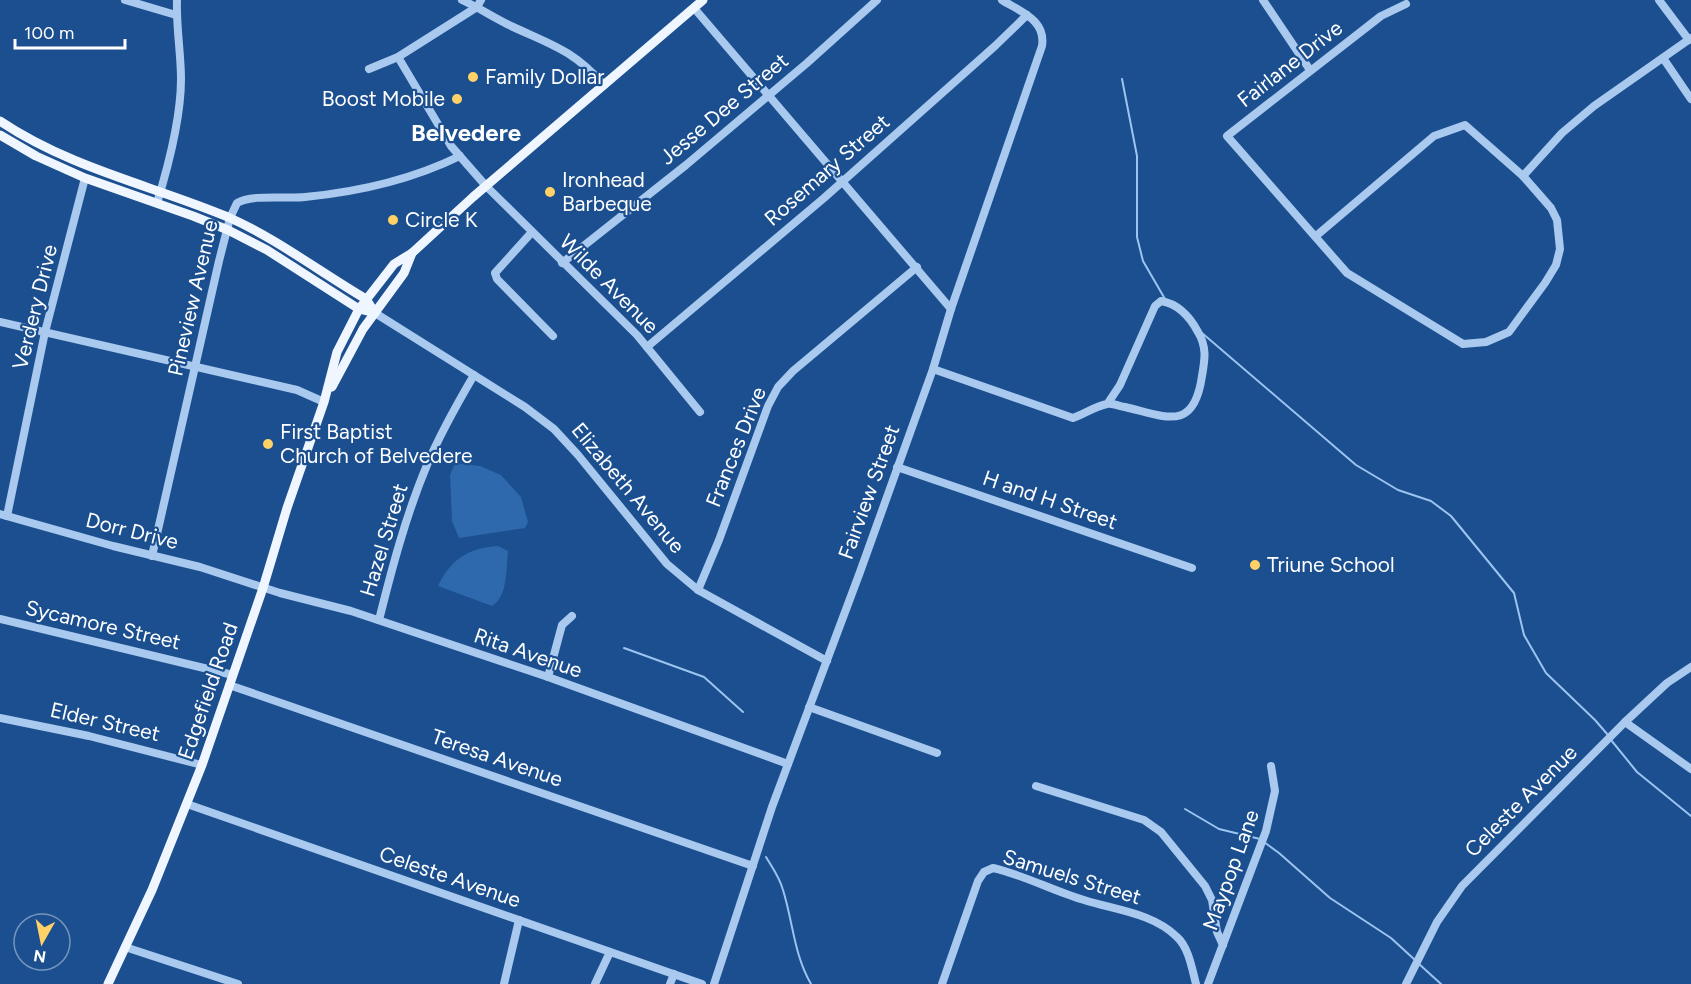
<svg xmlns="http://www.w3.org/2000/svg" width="1691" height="984" font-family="Figtree,sans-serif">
	<rect width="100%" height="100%" fill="#1b4f8f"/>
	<g fill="#2e69ad">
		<polygon points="455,463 480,466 501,475 521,497 528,522 525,528 459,538 452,521 450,475"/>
		<path d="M498,546l10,5c-2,17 0,46 -16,55l-54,-20c13,-27 30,-38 60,-40z"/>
	</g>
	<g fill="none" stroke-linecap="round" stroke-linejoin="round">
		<g stroke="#9cc4f0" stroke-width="2">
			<polyline points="1122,79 1137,156 1137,237 1143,261 1165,299"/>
			<polyline points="1202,333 1356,465 1398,490 1431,501 1451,516 1514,593 1524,635 1546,673 1595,720 1608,735"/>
			<polyline points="624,648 704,677 743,712"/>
			<polyline points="1611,740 1637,772 1691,816"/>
			<polyline points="1185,809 1219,829 1260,839"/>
			<polyline points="1264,842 1279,853 1330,898 1391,938 1415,960"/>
			<path d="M766,857c6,10 14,21 17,33 10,32 11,65 28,94"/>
			<polyline points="1419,964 1441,984"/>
		</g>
		<g stroke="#a9c9ee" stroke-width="8">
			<polyline points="125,0 176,15"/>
			<path d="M462,0c17,8 33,18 49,26 41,19 62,24 93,59"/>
			<polyline points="1263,0 1310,70"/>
			<polyline points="1659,0 1689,40"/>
			<polyline points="694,8 951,309"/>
			<polyline points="398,57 451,146 486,186 637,335 700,412"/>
			<polyline points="1663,58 1691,99"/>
			<polyline points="369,69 398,57 477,7 481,0"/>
			<polyline points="1523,176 1562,133 1594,106 1691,38"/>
			<path d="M157,203c11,-36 24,-86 24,-124 0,-26 -5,-52 -4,-79"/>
			<polyline points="532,232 495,273 497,279 553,336"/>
			<polyline points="1316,236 1434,136 1465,125 1523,176 1551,208 1557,220 1560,249 1556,265 1545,283 1509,332 1486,342 1463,344 1347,273 1227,136 1381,16 1406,4"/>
			<polyline points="562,263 686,165 807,63 877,0"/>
			<polyline points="375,313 525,407 554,429 578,455 667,564 698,590 827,661"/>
			<polyline points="0,322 297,390 324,402"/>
			<polyline points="647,347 824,198 995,46 1027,15"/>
			<path d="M933,369l140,49c11,-4 23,-12 34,-14 5,-1 12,2 18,3 42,10 69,25 77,-31 3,-17 5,-29 -4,-44 -8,-15 -19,-28 -37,-31l-6,5 -35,79 -12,18"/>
			<polyline points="897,467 1192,568"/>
			<polyline points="0,514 113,546 200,567 280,593 351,611 548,677 788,764"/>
			<polyline points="7,516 45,332 85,178"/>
			<path d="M152,556l67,-295 11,-43 7,-15c14,-9 50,-4 68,-6 52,-5 108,-18 155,-41"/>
			<polyline points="698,590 719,540 768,406 778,387 793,371 917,267"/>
			<polyline points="0,619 233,675"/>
			<path d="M379,620c13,-52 27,-105 48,-155 13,-31 30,-61 47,-90"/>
			<polyline points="548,677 562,625 572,616"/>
			<polyline points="229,685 753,866"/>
			<polyline points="809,707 937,753"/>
			<polyline points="0,718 89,736 202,765"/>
			<polyline points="1625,722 1691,769"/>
			<polyline points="1036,786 1144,820 1161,832 1205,886 1212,900 1217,932 1223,945"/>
			<polyline points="187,804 702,984"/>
			<polyline points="125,947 238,984"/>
			<polyline points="504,984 519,920"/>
			<polyline points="595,984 610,952"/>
			<polyline points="670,984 674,974"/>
			<path d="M714,984l58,-177 88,-235 73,-203 18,-60 91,-263c4,-26 -21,-34 -40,-46"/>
			<path d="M942,984l36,-103 6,-9 9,-4c31,7 60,23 91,32 31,10 69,13 93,37 12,11 15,32 19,47"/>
			<polyline points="1208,984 1266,831 1275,791 1271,766"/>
			<polyline points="1406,984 1437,922 1462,886 1625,722 1667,683 1691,667"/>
		</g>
		<g stroke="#f0f6ff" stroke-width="9">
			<path d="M0,121c70,47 151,64 228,96 49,22 92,55 138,82l9,14"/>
			<polyline points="0,135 36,156 85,178 193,216 228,230 267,250 359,309 375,313"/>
			<polyline points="332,387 363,329 404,273 412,253"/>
			<polyline points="108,984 152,890 202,765 263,588 287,508 324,402 337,352 359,309 394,264 412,253 473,197 703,0"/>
		</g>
	</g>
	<g fill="#ffd166" stroke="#1b4f8f" stroke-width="2">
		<circle cx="473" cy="77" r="6"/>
		<circle cx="457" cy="99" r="6"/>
		<circle cx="550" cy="192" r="6"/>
		<circle cx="393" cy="220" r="6"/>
		<circle cx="268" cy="444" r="6"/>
		<circle cx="1255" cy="565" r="6"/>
	</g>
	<g text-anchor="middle" stroke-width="4.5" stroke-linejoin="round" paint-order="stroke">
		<g font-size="21" fill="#fff" stroke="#1b4f8f">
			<text transform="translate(1290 64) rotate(-38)" y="7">Fairlane Drive</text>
			<text transform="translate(724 109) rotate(-40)" y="7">Jesse Dee Street</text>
			<text transform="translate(827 170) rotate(-41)" y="7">Rosemary Street</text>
			<text transform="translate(609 284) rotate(45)" y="7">Wilde Avenue</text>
			<text transform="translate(193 298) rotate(-77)" y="7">Pineview Avenue</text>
			<text transform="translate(35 307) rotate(-76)" y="7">Verdery Drive</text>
			<text transform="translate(736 447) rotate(-68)" y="7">Frances Drive</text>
			<text transform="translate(628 488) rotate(50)" y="7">Elizabeth Avenue</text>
			<text transform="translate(869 492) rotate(-70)" y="7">Fairview Street</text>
			<text transform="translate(1050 500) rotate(19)" y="7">H and H Street</text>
			<text transform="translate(132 531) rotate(14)" y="7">Dorr Drive</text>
			<text transform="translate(384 540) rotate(-73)" y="7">Hazel Street</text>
			<text transform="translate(103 625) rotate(13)" y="7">Sycamore Street</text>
			<text transform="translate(528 653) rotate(19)" y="7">Rita Avenue</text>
			<text transform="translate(208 691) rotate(-71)" y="7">Edgefield Road</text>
			<text transform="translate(105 722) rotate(13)" y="7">Elder Street</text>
			<text transform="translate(497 758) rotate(19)" y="7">Teresa Avenue</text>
			<text transform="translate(1521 801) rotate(-45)" y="7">Celeste Avenue</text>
			<text transform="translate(1231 870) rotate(-70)" y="7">Maypop Lane</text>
			<text transform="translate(450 877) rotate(19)" y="7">Celeste Avenue</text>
			<text transform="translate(1072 877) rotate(17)" y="7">Samuels Street</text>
		</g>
		<g font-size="21" fill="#fff" stroke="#1b4f8f" text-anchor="start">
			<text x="485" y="84">Family Dollar</text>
			<text x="445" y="106" text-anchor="end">Boost Mobile</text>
			<text x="562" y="187">Ironhead<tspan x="562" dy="24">Barbeque</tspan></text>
			<text x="405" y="227">Circle K</text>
			<text x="280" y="439">First Baptist<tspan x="280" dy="24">Church of Belvedere</tspan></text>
			<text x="1267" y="572">Triune School</text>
		</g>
		<g font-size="24" font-weight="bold" fill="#fff" stroke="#1b4f8f">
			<text x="466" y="141">Belvedere</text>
		</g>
	</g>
	<g transform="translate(42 942) rotate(189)"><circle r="28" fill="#1b4f8f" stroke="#7695bc" stroke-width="1.5"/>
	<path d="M0-4.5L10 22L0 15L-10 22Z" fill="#ffd166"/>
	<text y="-9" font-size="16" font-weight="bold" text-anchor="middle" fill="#ffffff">N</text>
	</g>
	<path d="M15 39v9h110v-9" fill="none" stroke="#ffffff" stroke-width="3"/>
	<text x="24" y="39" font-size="18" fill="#ffffff" stroke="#1b4f8f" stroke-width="4.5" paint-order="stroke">100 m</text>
</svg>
